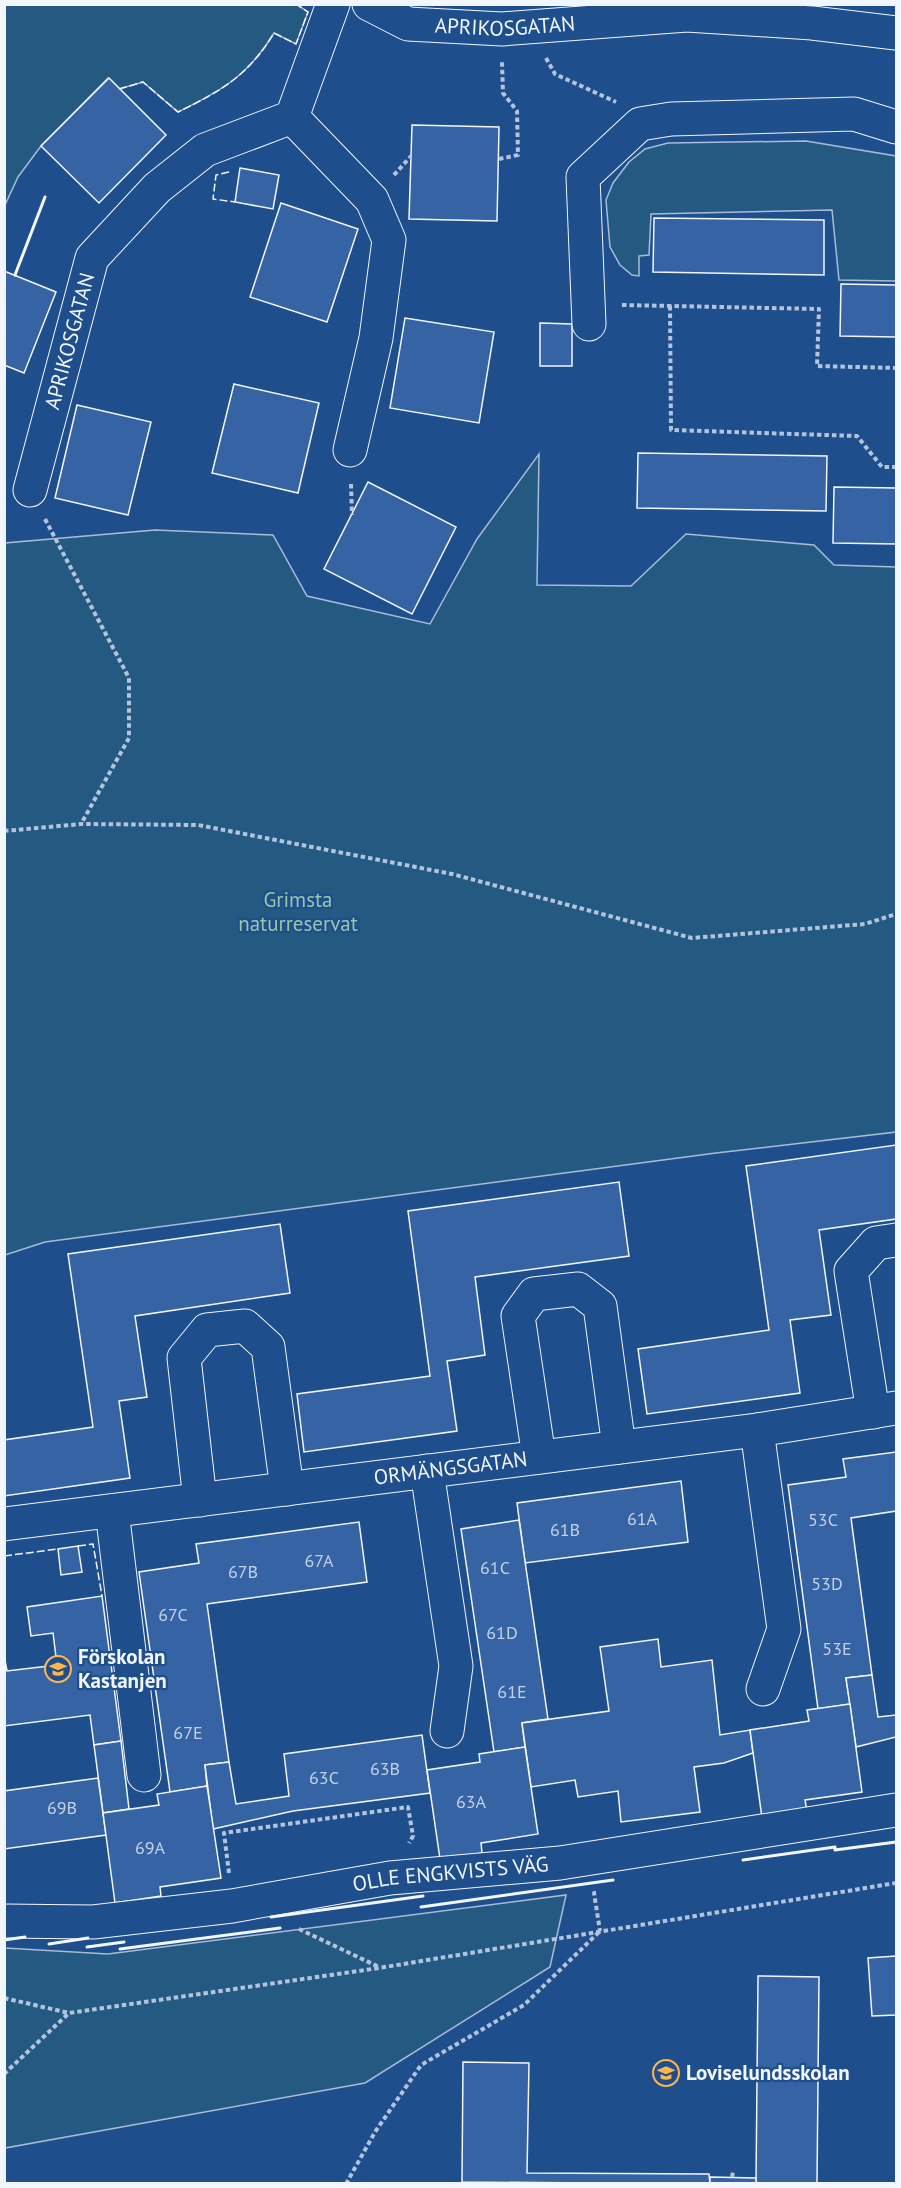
<svg xmlns="http://www.w3.org/2000/svg" width="901" height="2188" font-family="'PT Sans',sans-serif">
	<rect width="100%" height="100%" fill="#1f4e8c"/>
	<g fill="#245a82" stroke="#a8bbd7" stroke-width="1.5">
		<path d="M296,4l12,8 -12,32 -22,-11c-26,43 -53,58 -96,79l-35,-30 -24,7 -11,-11 -67,68 -23,31 -13,28v-200z"/>
		<polygon points="806,141 896,156 896,281 839,280 832,210 651,214 649,255 639,256 639,276 632,275 620,265 610,247 606,200 613,183 629,162 645,149 668,143"/>
		<polygon points="539,454 537,585 631,586 686,534 814,545 834,565 896,567 896,1132 716,1153 45,1242 5,1255 5,543 155,530 273,535 307,596 430,624 477,539"/>
		<polygon points="566,1895 550,1967 365,2083 5,2148 5,1948 108,1954"/>
	</g>
	<g fill="#3563a3" stroke="#f2f6ff" stroke-width="1.5">
		<polygon points="109,78 166,135 99,203 41,146"/>
		<polygon points="412,125 499,127 497,221 409,219"/>
		<polygon points="240,168 279,175 273,209 235,202"/>
		<polygon points="281,203 358,229 327,322 250,297"/>
		<polygon points="654,218 824,220 824,275 653,272"/>
		<polygon points="4,271 56,292 24,373 4,365"/>
		<polygon points="841,284 896,285 896,337 840,336"/>
		<polygon points="405,318 494,332 479,423 390,408"/>
		<polygon points="540,323 572,324 572,366 540,366"/>
		<polygon points="234,384 319,403 298,493 212,473"/>
		<polygon points="77,405 151,422 128,515 55,498"/>
		<polygon points="638,453 827,456 826,511 637,508"/>
		<polygon points="368,482 456,527 412,614 324,569"/>
		<polygon points="834,487 896,488 896,544 833,543"/>
		<polygon points="896,1145 896,1219 819,1230 831,1315 790,1320 800,1393 647,1414 638,1349 769,1330 746,1166"/>
		<polygon points="619,1182 629,1256 475,1277 485,1355 447,1361 457,1431 304,1452 297,1394 430,1376 408,1211"/>
		<polygon points="280,1224 290,1293 135,1316 147,1397 119,1401 130,1478 4,1496 4,1440 93,1427 68,1254"/>
		<polygon points="896,1452 896,1511 851,1518 872,1675 846,1678 850,1704 818,1709 788,1485 846,1477 843,1459"/>
		<polygon points="681,1481 688,1542 525,1563 517,1503"/>
		<polygon points="519,1520 548,1719 522,1723 525,1747 494,1752 461,1529"/>
		<polygon points="359,1522 367,1582 207,1604 229,1762 205,1765 207,1786 170,1792 139,1572 199,1563 196,1544"/>
		<polygon points="78,1546 82,1572 61,1575 58,1549"/>
		<polygon points="102,1596 121,1741 94,1745 90,1715 4,1726 4,1655 7,1671 57,1665 53,1633 31,1636 27,1607"/>
		<polygon points="658,1639 661,1667 712,1660 720,1735 750,1730 753,1753 724,1763 694,1767 700,1812 621,1822 618,1791 578,1797 575,1780 531,1787 522,1723 609,1711 600,1647"/>
		<polygon points="872,1675 878,1717 896,1715 896,1737 856,1747 846,1678"/>
		<polygon points="850,1704 862,1792 805,1800 807,1811 762,1818 750,1730 809,1721 807,1710"/>
		<polygon points="422,1735 430,1793 293,1811 213,1829 205,1765 229,1762 236,1804 289,1796 284,1754"/>
		<polygon points="121,1741 129,1809 103,1813 94,1745"/>
		<polygon points="525,1747 538,1834 481,1843 482,1853 440,1859 427,1770 480,1762 479,1754"/>
		<polygon points="98,1778 106,1835 4,1849 4,1791"/>
		<polygon points="207,1786 221,1878 160,1887 161,1896 115,1903 103,1813 159,1805 157,1794"/>
		<polygon points="896,1956 896,2015 872,2016 868,1958"/>
		<polygon points="758,1976 819,1977 817,2184 756,2184"/>
		<polygon points="463,2062 529,2063 527,2173 709,2174 710,2184 462,2182"/>
		<polygon points="710,2177 756,2178 756,2184 710,2184"/>
	</g>
	<g fill="none" stroke-linecap="round" stroke-linejoin="round">
		<defs>
			<g id="minor">
				<path id="s1" d="M369,4l39,20 94,5 185,-14 125,8 84,10"/>
				<polyline points="292,117 372,200 389,240 376,338 350,450"/>
				<polyline points="589,324 583,177 640,124 671,119 854,114 896,127"/>
				<path id="s2" d="M30,490l62,-232 65,-70 48,-38 87,-33 41,-113"/>
				<polyline points="873,1412 851,1271 876,1243 896,1240"/>
				<polyline points="757,1430 784,1629 763,1689"/>
				<polyline points="539,1457 518,1316 534,1294 578,1289 600,1306 619,1447"/>
				<polyline points="427,1471 456,1666 447,1731"/>
				<polyline points="200,1500 184,1358 207,1330 245,1326 268,1347 287,1489"/>
				<polyline points="112,1511 144,1775"/>
				<path id="s3" d="M4,1524l753,-94 139,-22"/>
				<path id="s4" d="M4,1921l89,1 139,-16 158,-28 170,-15 336,-53"/>
			</g>
		</defs>
		<use href="#minor" stroke="#f2f6ff" stroke-width="35"/>
		<g stroke="#b3c4dc" stroke-width="4" stroke-dasharray="4.5 3" stroke-linecap="butt">
			<polyline points="546,58 555,74 616,102"/>
			<polyline points="499,159 518,155 517,111 503,93 502,62"/>
			<polyline points="394,175 411,156"/>
			<polyline points="622,305 819,309 817,366 896,368"/>
			<polyline points="670,306 671,430 857,436 882,467 896,467"/>
			<polyline points="351,484 352,515"/>
			<polyline points="45,519 129,678 129,738 81,824"/>
			<polyline points="4,831 81,824 198,825 452,874 692,938 865,924 896,914"/>
			<polyline points="229,1873 224,1833 408,1807 413,1836 409,1843"/>
			<polyline points="596,1893 594,1893 600,1931"/>
			<polyline points="299,1929 379,1967"/>
			<polyline points="4,1998 69,2013"/>
			<polyline points="4,2074 69,2013 379,1968 896,1883"/>
			<polyline points="732,2177 733,2172"/>
			<polyline points="346,2184 375,2132 421,2065 524,2005 599,1932"/>
		</g>
		<use href="#minor" stroke="#1f4e8c" stroke-width="33"/>
		<g stroke="#f2f6ff" stroke-width="1.5" stroke-dasharray="8 3" stroke-linecap="butt">
			<path d="M119,89l24,-7 35,30c43,-21 70,-36 96,-79l22,11 12,-32 -12,-8"/>
			<polyline points="229,172 216,175 213,199 235,202"/>
			<polyline points="78,1546 93,1544 102,1596"/>
			<polyline points="4,1556 58,1549"/>
		</g>
		<g stroke="#f2f6ff" stroke-width="3">
			<polyline points="15,275 45,197"/>
			<polyline points="743,1860 835,1847 835,1850 896,1842"/>
			<polyline points="421,1907 613,1880"/>
			<polyline points="271,1917 423,1896"/>
			<polyline points="4,1940 25,1937"/>
			<polyline points="49,1944 88,1938"/>
			<polyline points="87,1947 124,1942"/>
			<polyline points="120,1949 280,1928"/>
		</g>
	</g>
	<defs>
		<symbol id="school-ring" viewBox="-11 -11 22 22"><circle r="9.5" fill="#1f4e8c" stroke="#ffb74d" stroke-width="1.5"/><path d="M0-5L7-2L0 1L-7-2ZM-4 1L0 2.5L4 1V4Q0 6-4 4Z" fill="#ffb74d"/></symbol>
	</defs>
	<g fill-rule="evenodd">
		<use href="#school-ring" x="43" y="1654" width="30" height="30"/>
		<use href="#school-ring" x="651" y="2058" width="30" height="30"/>
	</g>
	<g text-anchor="middle" stroke-width="4.5" stroke-linejoin="round" paint-order="stroke">
		<g font-size="18" fill="#c3d1e8">
			<text x="642" y="1525">61A</text>
			<text x="823" y="1526">53C</text>
			<text x="565" y="1536">61B</text>
			<text x="319" y="1567">67A</text>
			<text x="495" y="1574">61C</text>
			<text x="243" y="1578">67B</text>
			<text x="827" y="1590">53D</text>
			<text x="173" y="1621">67C</text>
			<text x="502" y="1639">61D</text>
			<text x="837" y="1655">53E</text>
			<text x="512" y="1698">61E</text>
			<text x="188" y="1739">67E</text>
			<text x="385" y="1775">63B</text>
			<text x="324" y="1784">63C</text>
			<text x="471" y="1808">63A</text>
			<text x="62" y="1814">69B</text>
			<text x="150" y="1854">69A</text>
		</g>
		<g font-size="21" fill="#f2f6ff" stroke="#1f4e8c">
			<text dy="7" stroke="none"><textPath href="#s1" startOffset="141">APRIKOSGATAN</textPath></text>
			<text dy="7" stroke="none"><textPath href="#s2" startOffset="154">APRIKOSGATAN</textPath></text>
			<text dy="7" stroke="none"><textPath href="#s3" startOffset="450">ORMÄNGSGATAN</textPath></text>
			<text dy="7" stroke="none"><textPath href="#s4" startOffset="450">OLLE ENGKVISTS VÄG</textPath></text>
		</g>
		<g font-size="21" fill="#97c8a6" stroke="#1f4e8c">
			<text x="298" y="907">Grimsta<tspan x="298" dy="24">naturreservat</tspan></text>
		</g>
		<g font-size="21" font-weight="bold" fill="#f2f6ff" stroke="#1f4e8c" text-anchor="start">
			<text x="78" y="1664">Förskolan<tspan x="78" dy="24">Kastanjen</tspan></text>
			<text x="686" y="2080">Loviselundsskolan</text>
		</g>
	</g>
	<rect width="901" height="2188" fill="none" stroke="#f2f6ff" stroke-width="12"/>
</svg>
